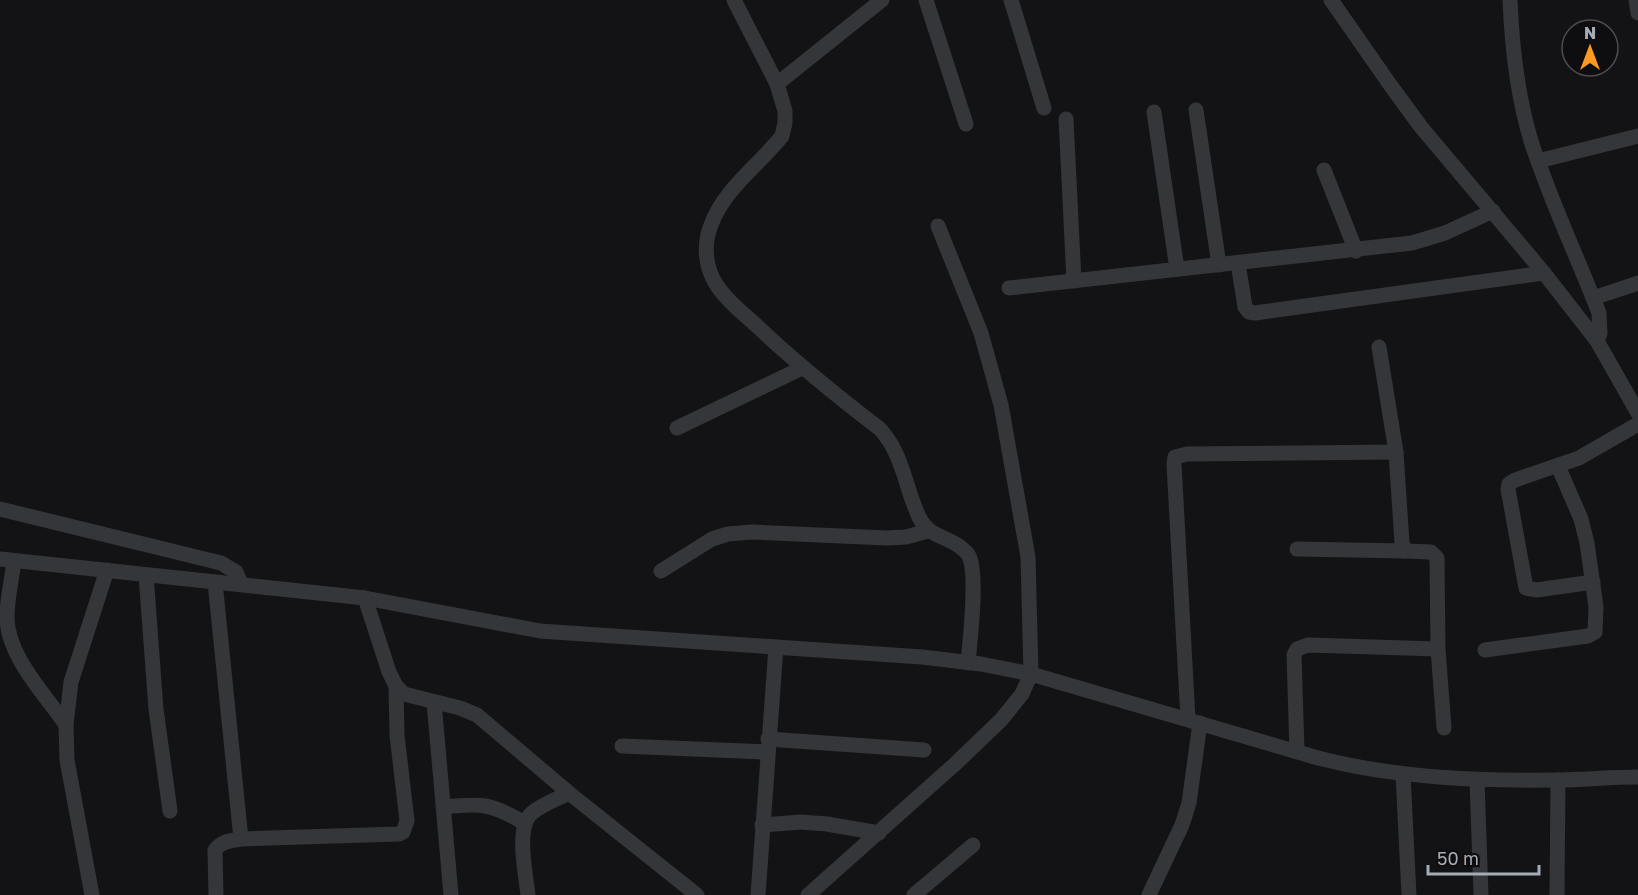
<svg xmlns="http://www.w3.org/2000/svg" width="1638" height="895" font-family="'Golos Text',sans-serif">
	<rect width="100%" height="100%" fill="#131315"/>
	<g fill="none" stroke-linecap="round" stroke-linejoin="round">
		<g stroke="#34363a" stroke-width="15">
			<path d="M734,0l43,84 8,27v12l-3,13c-23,29 -58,53 -71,89 -8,20 -6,44 7,62 10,15 26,27 39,39 39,37 80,70 123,103 23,25 25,58 39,88 9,19 26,19 40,29 4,3 8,6 10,10 9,19 1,84 -1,107"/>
			<polyline points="926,0 966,124"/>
			<polyline points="1011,0 1044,108"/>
			<polyline points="1331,0 1391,86 1421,127 1544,273 1597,341 1638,413"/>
			<path d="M1510,0c2,48 7,95 21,141 19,59 46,115 68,172l1,20 -3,8"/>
			<polyline points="1636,0 1638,13"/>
			<polyline points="777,84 882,0"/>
			<polyline points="1196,110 1219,265"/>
			<polyline points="1154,112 1177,269"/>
			<polyline points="1066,119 1074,281"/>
			<polyline points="1538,161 1638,136"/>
			<polyline points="1324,170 1356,251"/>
			<polyline points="1238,263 1245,307 1249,312 1255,313 1544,273"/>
			<polyline points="1009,288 1412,243 1445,233 1493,211"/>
			<polyline points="1593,298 1638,283"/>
			<polyline points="1379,347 1396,452 1402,543 1405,551 1431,552 1437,558 1438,649 1444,728"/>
			<polyline points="677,428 802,368"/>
			<polyline points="0,509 221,563 236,572 241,584"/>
			<polyline points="1297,549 1405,551"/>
			<path d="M0,559l365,39 175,33 382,26 59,7 50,10 287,84c78,20 158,23 237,22 28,0 55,-3 83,-3"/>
			<path d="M14,561c-2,18 -7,37 -7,56 0,39 38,77 59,108"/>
			<polyline points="661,571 712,539 728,534 752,532 887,538 906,537 928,531"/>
			<polyline points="146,575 156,709 170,811"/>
			<polyline points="215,582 241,839"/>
			<polyline points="1593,582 1537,590 1526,588 1508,489 1509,484 1515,480 1579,458 1638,424"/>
			<polyline points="365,598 389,672 396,686 404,694 460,708 477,715 569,793 697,895"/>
			<polyline points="1485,650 1588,636 1595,632 1596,607 1587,543 1581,519 1558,466"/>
			<polyline points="434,702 451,895"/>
			<polyline points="1188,719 1174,464 1175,457 1187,454 1396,452"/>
			<polyline points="768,739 924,750"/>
			<polyline points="622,746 767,752"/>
			<polyline points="1297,751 1294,655 1297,649 1308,645 1438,649"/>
			<polyline points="1403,774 1409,895"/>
			<polyline points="1477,780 1481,895"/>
			<path d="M444,807c37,-4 47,-4 80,16"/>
			<polyline points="762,825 801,822 827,824 879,833"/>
			<polyline points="92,895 67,760 66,725 71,682 107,570"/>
			<path d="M216,895l-1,-45c7,-9 15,-9 26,-11l158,-5 4,-2 4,-11 -10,-86 -1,-49"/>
			<path d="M528,895c-2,-20 -13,-68 4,-82 10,-9 25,-14 37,-20"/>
			<polyline points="758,895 776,647"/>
			<polyline points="808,895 954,765 1001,720 1022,694 1031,674 1028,557 1001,405 981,333 938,226"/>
			<polyline points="914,895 973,845"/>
			<polyline points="1149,895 1182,825 1189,803 1200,723"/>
			<polyline points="1557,895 1558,780"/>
		</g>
	</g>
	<g transform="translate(1590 48)"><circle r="28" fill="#0e0e10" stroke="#4a4d52" stroke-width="1.5"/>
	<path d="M0-4.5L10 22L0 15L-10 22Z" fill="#fe9922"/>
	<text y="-9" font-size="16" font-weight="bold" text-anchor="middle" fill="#a4acb6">N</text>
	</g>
	<path d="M1428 865v9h111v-9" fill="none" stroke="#a4acb6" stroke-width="3"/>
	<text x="1437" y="865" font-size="18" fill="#a4acb6" stroke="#0e0e10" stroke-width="4.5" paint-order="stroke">50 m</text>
</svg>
